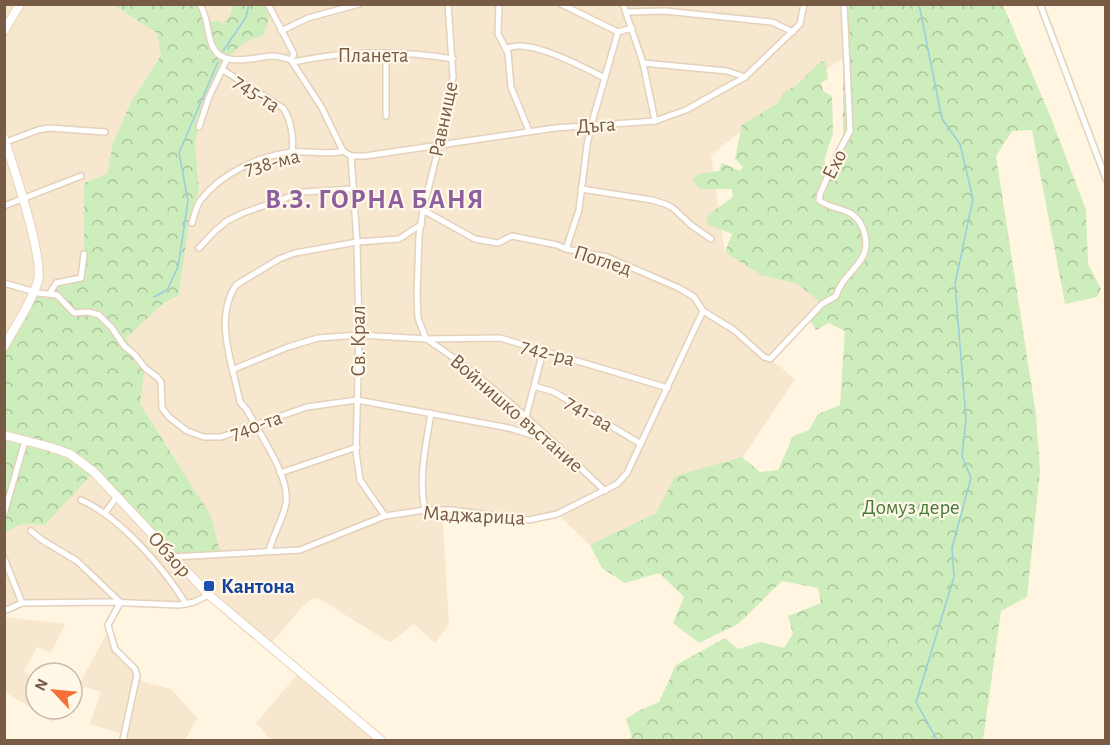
<svg xmlns="http://www.w3.org/2000/svg" width="1110" height="745" font-family="'Alegreya Sans',sans-serif">
	<defs>
		<pattern id="forest-crowns" width="20" height="18" patternUnits="userSpaceOnUse" patternTransform="scale(1.5)"><rect width="20" height="18" fill="#cdedbd"/><path d="M2 6a3 3 0 1 1 6 0M12 15a3 3 0 1 1 6 0" fill="none" stroke="#abc39b"/></pattern>
	</defs>
	<rect width="100%" height="100%" fill="#fff5e0"/>
	<g fill="#f7e7ce">
		<polygon points="5,5 113,5 157,33 161,55 130,104 113,143 107,175 84,254 81,278 5,347"/>
		<polygon points="200,5 844,5 846,56 781,100 711,155 725,252 761,275 798,284 822,304 770,359 795,379 739,463 676,476 656,513 590,545 557,514 529,520 442,509 449,625 435,643 414,624 392,641 389,642 318,598 310,600 302,607 269,646 209,595 186,604 22,603 4,609 4,533 21,524 45,525 94,472 210,514 140,404 145,368 126,338 163,304 179,295 189,223 199,189 195,144 199,122"/>
		<polygon points="5,617 65,624 51,653 37,647 24,671 36,678 36,709 60,709 52,723 43,715 5,692"/>
		<polygon points="106,635 127,659 143,682 171,689 197,718 185,740 118,740 120,733 90,724 101,692 79,685"/>
		<polygon points="297,675 329,700 375,740 271,740 256,723"/>
	</g>
	<g fill="url(#forest-crowns)">
		<path d="M113,5h87l8,18 11,-3 2,4 8,-6 4,-13h33l3,13 -6,18c-22,5 -19,8 -35,21l-9,-4 -8,-10 7,10 9,6 -28,63 -4,22 4,45 -10,34 -10,72 -16,9 -37,34 19,30 -5,36 70,110 11,41 -49,2 -78,-85 -49,53 -24,-1 -16,9 -1,-186 29,-55 17,1 6,-10 25,-6 3,-23v-71l23,-9 6,-31 17,-39 31,-49 -4,-22z"/>
		<polygon points="843,5 1003,5 1051,118 1086,210 1088,264 1101,289 1097,297 1065,304 1032,130 1012,131 996,156 1036,415 1040,471 1027,597 1001,611 983,740 628,740 632,737 626,719 640,710 659,702 676,665 725,638 738,649 761,642 784,648 793,634 788,616 821,603 818,588 782,581 738,624 699,643 673,623 684,597 659,573 625,583 602,568 590,545 656,513 675,476 742,457 760,472 778,470 793,436 809,430 818,414 840,405 845,331 829,323 816,330 810,320 821,303 798,284 761,275 725,252 732,234 706,224 708,215 733,197 732,189 700,189 693,181 698,174 719,171 722,163 740,171 743,167 735,159 742,125 778,103 783,93 797,85 820,62 825,61 828,79 821,83 823,91 832,96 833,133 824,161 828,167 840,157 843,140"/>
	</g>
	<g fill="none" stroke-linecap="round" stroke-linejoin="round">
		<g stroke="#98cddd" stroke-width="1.5">
			<polyline points="919,4 942,119 960,144 973,199 955,284 966,419 962,456 971,478 952,548 954,577 916,702 937,740"/>
			<polyline points="223,51 246,17 249,4"/>
			<polyline points="154,297 167,290 178,267 188,201 179,153 218,62"/>
		</g>
		<defs>
			<g id="street">
				<path d="M200,4c9,17 6,26 12,41 9,24 42,12 60,11 6,0 13,2 19,4l31,48 21,43"/>
				<polyline points="268,4 294,54 291,60"/>
				<polyline points="499,4 498,34 508,53 511,87 529,131"/>
				<polyline points="561,4 618,32 632,28"/>
				<polyline points="623,4 643,63 655,121"/>
				<polyline points="1040,4 1106,179"/>
				<polyline points="626,12 665,11 772,22 793,32"/>
				<polyline points="281,31 308,18 359,4"/>
				<path d="M506,49c21,-13 78,19 99,29"/>
				<polyline points="386,54 386,116"/>
				<path d="M293,62c52,-11 107,-12 160,-3"/>
				<polyline points="643,63 727,71 745,77"/>
				<path d="M223,70l60,38c8,11 11,30 9,44"/>
				<polyline points="199,127 209,97 227,59"/>
				<polyline points="6,142 38,130 49,128 105,132"/>
				<polyline points="343,151 351,156 365,156 555,128 655,121 686,110 745,77 800,24 804,4"/>
				<polyline points="351,156 357,242 359,335 356,452 360,480 385,516"/>
				<polyline points="581,189 652,200 665,204 673,208 691,225 711,239"/>
				<polyline points="4,206 81,176"/>
				<path d="M423,210l52,29 23,4 14,-7 45,9 9,4 41,8 72,31 15,9 9,14 31,19 30,27 6,2 52,-55 14,-8c7,-25 36,-33 29,-61 -2,-8 -5,-15 -12,-20 -10,-8 -24,-6 -34,-15l1,-6 17,-39 13,-24 -6,-127"/>
				<path d="M192,223c2,-6 4,-16 8,-22 20,-27 58,-45 92,-49 17,-2 35,4 51,-1"/>
				<polyline points="199,248 215,231 227,221 243,213 303,192 353,189"/>
				<polyline points="566,249 579,210 587,145 591,126 618,32"/>
				<polyline points="4,283 38,293 57,295 74,313 88,312 99,315 112,328 124,346 135,355 145,368 157,377 161,382 162,408 169,417 187,431 204,437 221,437 307,407 357,400 509,428 532,435 548,437"/>
				<polyline points="50,293 56,283 81,278 84,254"/>
				<polyline points="426,339 418,318 417,295 419,236 423,210 439,146 453,77 448,4"/>
				<path d="M428,340c65,43 120,97 177,151"/>
				<polyline points="234,369 288,347 318,338 359,335 426,339 500,338 668,388"/>
				<polyline points="534,386 554,392 641,444"/>
				<polyline points="526,417 543,351"/>
				<polyline points="280,473 357,447"/>
				<path d="M81,500c39,17 83,68 105,104"/>
				<path d="M425,510c-7,-32 1,-65 6,-97"/>
				<polyline points="105,513 118,495"/>
				<polyline points="4,514 25,441"/>
				<polyline points="31,531 42,540 77,561 120,602"/>
				<path d="M269,551c4,-16 14,-32 17,-48 4,-27 -26,-68 -39,-93l-7,-8c-7,-37 -27,-83 -4,-117l43,-26 16,-6 62,-11 42,-3 23,-15"/>
				<polyline points="172,557 300,550 385,516 425,510 451,510 529,520 557,514 617,484 627,473 703,311"/>
				<polyline points="4,558 22,603"/>
				<polyline points="120,603 108,625 115,649 135,669 137,675 123,740"/>
				<polyline points="4,611 22,603 107,602 179,605 194,602 209,595"/>
			</g>
			<g id="secondary">
				<polyline points="4,31 20,4"/>
				<path d="M4,138c9,27 40,120 34,143 -7,23 -23,45 -34,66"/>
				<polyline points="4,435 50,447 70,454 94,472 209,595 381,740"/>
			</g>
		</defs>
		<use href="#street" stroke="#e4d1bb" stroke-width="8"/>
		<use href="#secondary" stroke="#e9d3b8" stroke-width="10"/>
		<use href="#street" stroke="#fff" stroke-width="5"/>
		<use href="#secondary" stroke="#fff" stroke-width="8"/>
	</g>
	<rect fill="#1a4fb4" stroke="#fff8e9" stroke-width="2" x="203" y="580" width="12" height="12" rx="3"/>
	<g text-anchor="middle" stroke-width="4.5" stroke-linejoin="round" paint-order="stroke">
		<g font-size="21" fill="#785b45" stroke="#fff8e9">
			<text x="373" y="62">Планета</text>
			<text transform="translate(257 93) rotate(34)" y="7">745-та</text>
			<text transform="translate(443 119) rotate(-78)" y="7">Равнище</text>
			<text transform="translate(596 125) rotate(-4)" y="7">Дъга</text>
			<text transform="translate(272 162) rotate(-14)" y="7">738-ма</text>
			<text transform="translate(834 164) rotate(-63)" y="7">Ехо</text>
			<text transform="translate(603 260) rotate(18)" y="7">Поглед</text>
			<text transform="translate(358 341) rotate(-90)" y="7">Св. Крал</text>
			<text transform="translate(548 352) rotate(16)" y="7">742-ра</text>
			<text transform="translate(517 413) rotate(41)" y="7">Войнишко въстание</text>
			<text transform="translate(589 413) rotate(31)" y="7">741-ва</text>
			<text transform="translate(256 425) rotate(-19)" y="7">740-та</text>
			<text transform="translate(474 515) rotate(3)" y="7">Маджарица</text>
			<text transform="translate(170 554) rotate(48)" y="7">Обзор</text>
		</g>
		<g font-size="21" fill="#477a39" stroke="#fff8e9">
			<text x="911" y="514">Домуз дере</text>
		</g>
		<g font-size="21" font-weight="bold" fill="#164399" stroke="#fff8e9" text-anchor="start">
			<text x="221" y="593">Кантона</text>
		</g>
		<g font-size="27" font-weight="bold" letter-spacing="1.5" fill="#8d5f9c" stroke="#fff8e9">
			<text x="375" y="208">В.З. ГОРНА БАНЯ</text>
		</g>
	</g>
	<rect width="1110" height="745" fill="none" stroke="#785b45" stroke-width="12"/>
	<g transform="translate(54 691) rotate(296)"><circle r="28" fill="#fff8e9" stroke="#c9b9a7" stroke-width="1.5"/>
	<path d="M0-4.5L10 22L0 15L-10 22Z" fill="#f67138"/>
	<text y="-9" font-size="16" font-weight="bold" text-anchor="middle" fill="#785b45">N</text>
	</g>
</svg>
